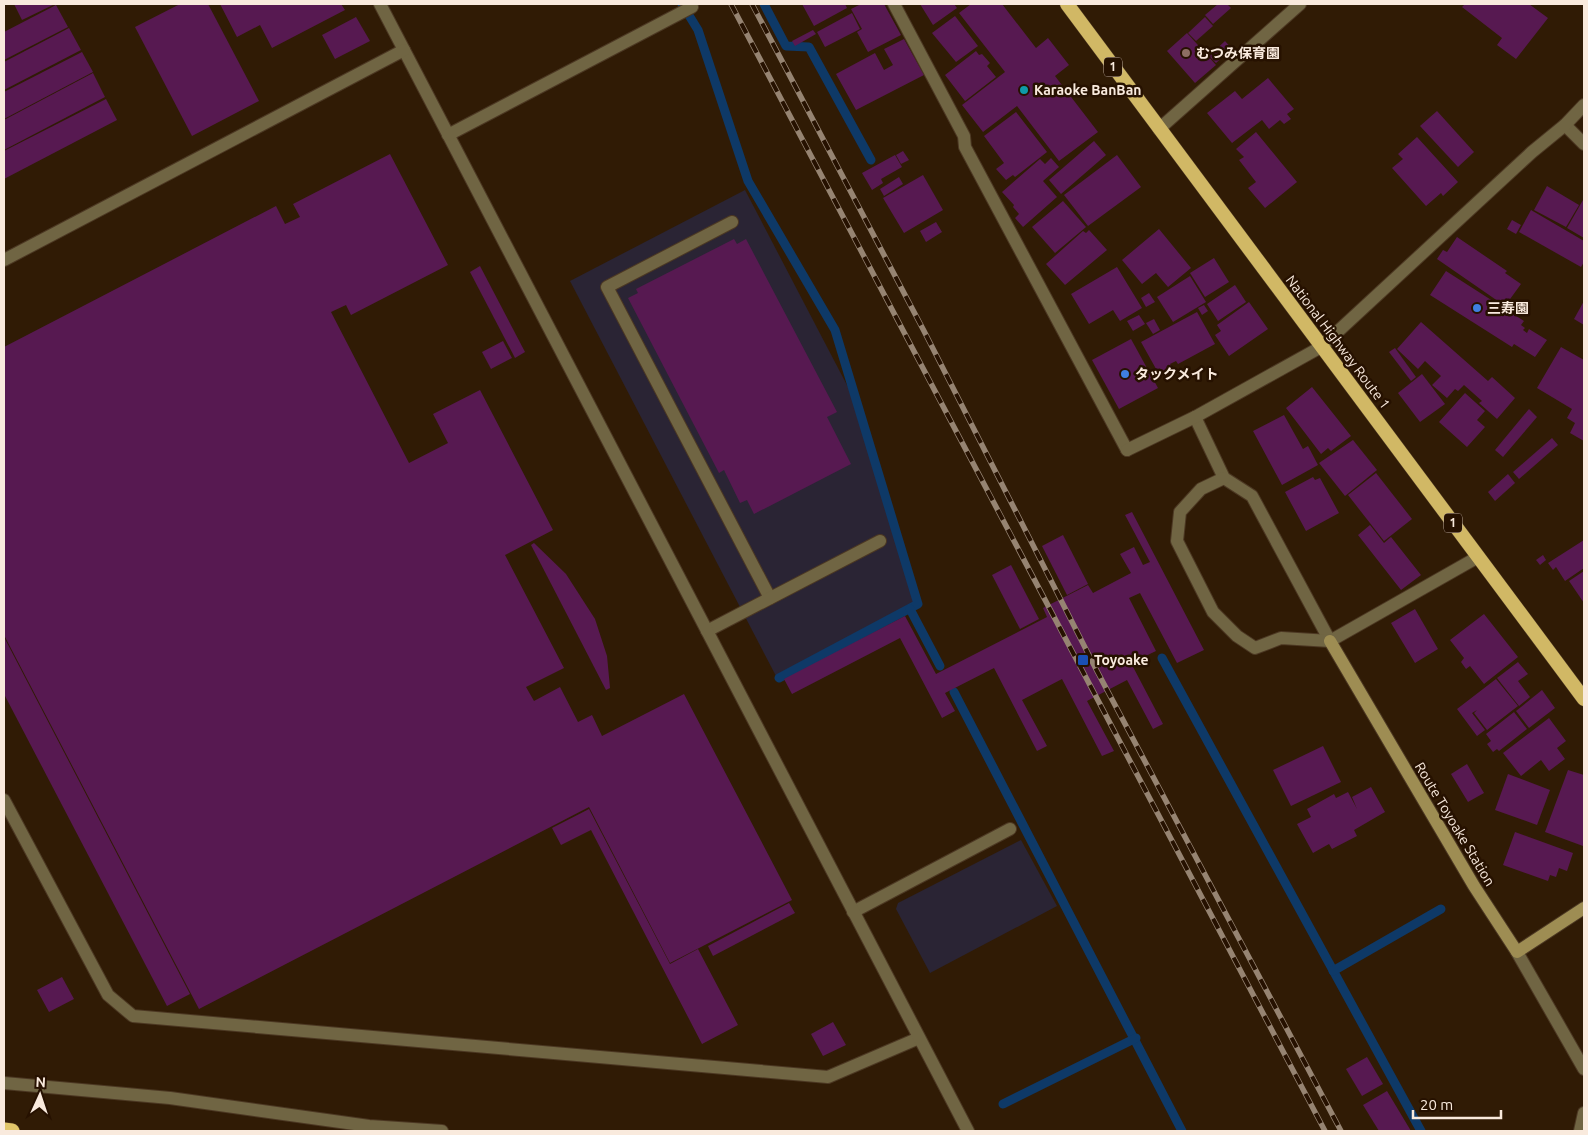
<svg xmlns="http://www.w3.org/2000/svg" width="1588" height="1135" font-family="Ubuntu,'Noto Sans JP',sans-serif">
	<rect width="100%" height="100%" fill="#301b05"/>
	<g fill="#2a2434">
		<polygon points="745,190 849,389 915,602 776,676 570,281"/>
		<polygon points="1021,840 1057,906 930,973 896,909 898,903"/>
	</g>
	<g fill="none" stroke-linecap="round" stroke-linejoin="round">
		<g stroke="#0e3967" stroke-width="9">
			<polyline points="682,4 698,30 748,181 835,330 918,604 779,678"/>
			<polyline points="764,4 786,46 809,47 871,160"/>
			<polyline points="910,609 940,666"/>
			<polyline points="1162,658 1421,1131"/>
			<polyline points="954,692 1182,1131"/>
			<polyline points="1333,971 1441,909"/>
			<polyline points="1003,1104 1136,1038"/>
		</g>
	</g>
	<g fill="#571951">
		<polygon points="14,4 55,4 22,20"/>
		<polygon points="180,4 208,4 259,101 192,136 135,27"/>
		<polygon points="220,4 341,4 345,10 272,48 260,25 237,37"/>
		<polygon points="802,4 845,4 847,8 814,26"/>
		<polygon points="861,4 884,4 901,35 868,52 857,32 862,29 851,9"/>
		<polygon points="920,4 954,4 957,8 933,25"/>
		<polygon points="971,4 1002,4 1036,48 1048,38 1069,65 1055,76 1098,132 1059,161 1017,106 983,132 962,105 1005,72 959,13"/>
		<polygon points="1218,4 1227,4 1231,8 1213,24 1205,15"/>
		<polygon points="1465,4 1529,4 1548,18 1516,59 1497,45 1502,38 1462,7"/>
		<polygon points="56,5 68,27 4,60 4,32"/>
		<polygon points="852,13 860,29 825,47 817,32"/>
		<polygon points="955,16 978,46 956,62 932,33"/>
		<polygon points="356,17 370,41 335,59 322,35"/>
		<polygon points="1205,17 1213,26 1196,41 1188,33"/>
		<polygon points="69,28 81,50 4,90 4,62"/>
		<polygon points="813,30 816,34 795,46 792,41"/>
		<polygon points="1187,33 1216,65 1195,83 1167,51"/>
		<polygon points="904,39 924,75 856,110 836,74 875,53 884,70 893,65 884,49"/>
		<polygon points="1225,41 1232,49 1216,63 1209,56"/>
		<polygon points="976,51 979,55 982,54 990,63 987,66 996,77 965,101 945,75"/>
		<polygon points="82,52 93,72 4,119 4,92"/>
		<polygon points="93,73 105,97 4,150 4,120"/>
		<polygon points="1268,78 1294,109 1287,114 1291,119 1284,124 1280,120 1269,129 1262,120 1232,143 1207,113 1235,91 1242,99"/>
		<polygon points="106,99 117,120 4,179 4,151"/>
		<polygon points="1437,111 1474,152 1458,167 1420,126"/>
		<polygon points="1016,112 1047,152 1015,177 1013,175 1006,180 996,169 1004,163 984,136"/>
		<polygon points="1256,132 1297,182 1265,208 1248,188 1256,182 1239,160 1244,157 1236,149"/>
		<polygon points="1417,137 1458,182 1443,196 1441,193 1426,206 1392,168 1403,159 1398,154"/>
		<polygon points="1094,141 1106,155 1061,194 1049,180"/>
		<polygon points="903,151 909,160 901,164 896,155"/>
		<polygon points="390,154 448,265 351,315 346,305 331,312 409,463 448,443 433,414 480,390 553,530 505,555 564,668 526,687 534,701 560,687 578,722 592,715 602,736 684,694 792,900 670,963 589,807 199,1009 4,635 4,347 276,206 285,224 300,217 293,204"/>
		<polygon points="895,155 902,167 881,179 883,183 872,190 862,173"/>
		<polygon points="1117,155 1141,187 1088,226 1064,195"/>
		<polygon points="1051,158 1059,167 1043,181 1057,197 1023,227 1015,218 1019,214 1013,207 1014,205 1002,192 1040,159 1045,164"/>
		<polygon points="923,175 943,210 904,233 883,198"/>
		<polygon points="899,177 903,184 884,196 880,189"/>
		<polygon points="1547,186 1579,205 1566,227 1534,210"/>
		<polygon points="1583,200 1584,201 1584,238 1567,228"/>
		<polygon points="1063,201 1086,227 1055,253 1032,227"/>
		<polygon points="1531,210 1584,241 1584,262 1581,267 1519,232"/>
		<polygon points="1512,220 1521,225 1516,234 1507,229"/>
		<polygon points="936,222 942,232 926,242 920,231"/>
		<polygon points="1159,229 1191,268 1168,287 1156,273 1142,284 1122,260"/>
		<polygon points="1089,230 1107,250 1065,285 1046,264 1083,231 1086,233"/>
		<polygon points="1457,237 1507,271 1505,273 1521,284 1505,306 1437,259 1443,250 1447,252"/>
		<polygon points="734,239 737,244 746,239 837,412 827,417 851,464 754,514 747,500 740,503 724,470 719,473 628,298 638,293 636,289"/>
		<polygon points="1214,258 1229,282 1205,297 1190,273"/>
		<polygon points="480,266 525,352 515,358 470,272"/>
		<polygon points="1117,267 1142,308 1120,321 1113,310 1089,324 1071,294"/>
		<polygon points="1446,271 1524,321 1521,325 1525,328 1523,330 1527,333 1529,329 1547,340 1535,357 1514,344 1512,347 1430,295"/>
		<polygon points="1190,276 1206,302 1173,322 1157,297"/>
		<polygon points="1235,285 1246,302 1218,321 1207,304"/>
		<polygon points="1149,293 1155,302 1146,307 1141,298"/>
		<polygon points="1584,301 1584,325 1574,319"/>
		<polygon points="1249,302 1268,329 1229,356 1215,335 1221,331 1217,325"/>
		<polygon points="1204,305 1208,311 1202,315 1198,308"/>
		<polygon points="1197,312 1215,344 1178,364 1176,361 1170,364 1173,369 1160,376 1141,342"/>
		<polygon points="1139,315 1145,324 1133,331 1127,321"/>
		<polygon points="1154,319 1160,330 1153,334 1146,323"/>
		<polygon points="1421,322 1488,381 1492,377 1515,398 1497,419 1479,403 1482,401 1464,385 1458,391 1455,389 1447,398 1432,385 1441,376 1425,361 1418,369 1397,349"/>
		<polygon points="1131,339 1158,388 1119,409 1092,360"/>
		<polygon points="503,341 512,358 491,369 482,352"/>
		<polygon points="1561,347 1584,360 1584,441 1570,433 1575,423 1567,418 1572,409 1537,388"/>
		<polygon points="1395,348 1416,377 1411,381 1389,352"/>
		<polygon points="1422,374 1445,404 1420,422 1398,393"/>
		<polygon points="1312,387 1351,436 1331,451 1328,448 1321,454 1286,408"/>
		<polygon points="1465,393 1485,411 1477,420 1485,427 1467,447 1439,422"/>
		<polygon points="1529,409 1537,417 1503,457 1495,450"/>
		<polygon points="1284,415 1303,449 1308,446 1318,465 1282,485 1253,431"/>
		<polygon points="1552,438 1558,445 1519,479 1513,472"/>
		<polygon points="1353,440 1377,470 1345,496 1319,463"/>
		<polygon points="1376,473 1412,519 1384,541 1348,495"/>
		<polygon points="1508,474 1515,483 1495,501 1488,492"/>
		<polygon points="1313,477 1315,480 1320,478 1339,513 1306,531 1285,492"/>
		<polygon points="1132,512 1204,650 1177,663 1140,593 1129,598 1156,651 1131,663 1163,724 1153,729 1127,680 1087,701 1114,751 1102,756 1062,679 1022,700 1047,746 1037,751 994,668 945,693 955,711 942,718 900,638 792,694 784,679 905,616 936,674 1047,617 1043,608 1088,585 1093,593 1131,573 1120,554 1134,547 1143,565 1150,562 1125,515"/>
		<polygon points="1370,525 1384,543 1391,537 1421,575 1401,590 1358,535"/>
		<polygon points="1063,535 1088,584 1067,595 1042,546"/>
		<polygon points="1584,540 1584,568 1565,581 1556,567 1553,570 1548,563"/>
		<polygon points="534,543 566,574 595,619 607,656 610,688 606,690 531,545"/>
		<polygon points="1543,555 1546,560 1540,565 1536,560"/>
		<polygon points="1011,565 1039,619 1020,629 992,575"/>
		<polygon points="1584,571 1584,603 1569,581"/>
		<polygon points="1415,609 1438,649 1415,663 1391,623"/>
		<polygon points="1484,614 1518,657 1484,684 1470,666 1466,669 1461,662 1464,658 1450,640"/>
		<polygon points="4,637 190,994 167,1006 4,694"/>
		<polygon points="1518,662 1528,674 1518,681 1530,697 1519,706 1497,678"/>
		<polygon points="1496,679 1518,706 1487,730 1474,713 1477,710 1472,713 1485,730 1477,736 1457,709"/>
		<polygon points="1542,690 1555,708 1529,728 1516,711"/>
		<polygon points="1514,712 1527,729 1499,751 1497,749 1493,752 1487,744 1491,741 1486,734"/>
		<polygon points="1549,718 1566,741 1557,748 1565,759 1549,771 1541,760 1521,776 1503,753"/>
		<polygon points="1323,746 1341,782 1291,806 1273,770"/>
		<polygon points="1467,764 1484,793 1468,802 1451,774"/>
		<polygon points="1568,770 1584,775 1583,846 1545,832"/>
		<polygon points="1508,774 1550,790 1537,825 1495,810"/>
		<polygon points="1371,787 1385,812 1354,830 1357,836 1332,849 1329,844 1313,853 1297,824 1311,817 1307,809 1334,794 1336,798 1348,792 1357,809 1352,797"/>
		<polygon points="589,809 670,964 698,949 738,1025 702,1044 591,830 561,845 552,828"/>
		<polygon points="1515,832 1573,853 1567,871 1559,868 1556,877 1550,875 1548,881 1503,865"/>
		<polygon points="789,903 795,913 713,956 708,946"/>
		<polygon points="62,977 74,999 49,1012 37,990"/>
		<polygon points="833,1022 846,1045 823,1056 811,1034"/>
		<polygon points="1367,1057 1383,1084 1362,1096 1346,1069"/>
		<polygon points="1387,1091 1411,1131 1379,1131 1363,1105"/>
	</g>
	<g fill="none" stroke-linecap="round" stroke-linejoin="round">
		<defs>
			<g id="service">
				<polyline points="732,222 607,287 770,598"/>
				<polyline points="1195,417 1224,478 1252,496 1330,641"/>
				<polyline points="1224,478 1201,489 1180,512 1177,541 1213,612 1237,636 1255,648 1281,638 1330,641"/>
				<polyline points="707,631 880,541"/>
				<polyline points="4,800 108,995 133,1016 828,1077 919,1038"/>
				<polyline points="853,912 1010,829"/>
			</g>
			<g id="minor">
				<polyline points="380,4 968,1131"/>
				<polyline points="894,4 964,136 965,147 1127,450"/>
				<polyline points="1565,125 1584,144"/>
				<polyline points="1159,129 1300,4"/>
				<polyline points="448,135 692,7"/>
				<polyline points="4,260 404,50"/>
				<polyline points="1321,347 1532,152 1565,125 1584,105"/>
				<polyline points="1330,641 1478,557"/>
				<polyline points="4,1083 170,1098 369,1126 442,1131"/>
				<polyline points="1580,1131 1584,1113"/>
			</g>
			<g id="tertiary">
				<polyline points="1127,450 1195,417 1321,347"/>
				<polyline points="1517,952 1584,1069"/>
			</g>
			<polyline id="secondary" points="1330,641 1474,886 1517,952 1584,908"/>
			<polyline id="trunk" points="1067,4 1584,699"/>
			<polyline id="motorway" points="4,1130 12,1131"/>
		</defs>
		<use href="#service" stroke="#4c3823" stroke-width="14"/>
		<use href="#minor" stroke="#4c3823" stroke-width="14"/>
		<use href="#tertiary" stroke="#4c3823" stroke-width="14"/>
		<use href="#secondary" stroke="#4c3823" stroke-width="14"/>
		<use href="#trunk" stroke="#4c3823" stroke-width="15"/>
		<use href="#motorway" stroke="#4c3823" stroke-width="16"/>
		<use href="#service" stroke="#706543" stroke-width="12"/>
		<use href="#minor" stroke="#706543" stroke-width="12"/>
		<use href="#tertiary" stroke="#706543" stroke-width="12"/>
		<use href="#secondary" stroke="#9e8d53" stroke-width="12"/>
		<use href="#trunk" stroke="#d1b865" stroke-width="14"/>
		<use href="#motorway" stroke="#e1c66a" stroke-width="15"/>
		<defs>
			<g id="rail">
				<polyline points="731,4 1325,1131"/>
				<polyline points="752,4 924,331 1097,671 1341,1131"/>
			</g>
		</defs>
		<use href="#rail" stroke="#968472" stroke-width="5.5"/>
		<use href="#rail" stroke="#261100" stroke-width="4" stroke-dasharray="11" stroke-linecap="butt"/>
	</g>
	<circle fill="#8d6e63" stroke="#261100" stroke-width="2" cx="1186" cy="53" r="5"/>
	<circle fill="#0f9aa8" stroke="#261100" stroke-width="2" cx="1024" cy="90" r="5"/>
	<g fill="#3f7fe0" stroke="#261100" stroke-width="2">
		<circle cx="1477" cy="308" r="5"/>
		<circle cx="1125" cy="374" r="5"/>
	</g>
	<rect fill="#1a4fb4" stroke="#261100" stroke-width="2" x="1077" y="654" width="12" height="12" rx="2.5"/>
	<g text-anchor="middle" stroke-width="5" stroke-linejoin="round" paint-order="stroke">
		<g fill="#261100" stroke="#baa99b" stroke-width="1">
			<rect x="1104" y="57.5" width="18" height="19" rx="4"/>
			<rect x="1444" y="513.5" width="18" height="19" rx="4"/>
		</g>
		<g font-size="12" font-weight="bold" fill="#f9eadd">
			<text x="1113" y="71">1</text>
			<text x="1453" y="527">1</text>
		</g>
		<g font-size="14" font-weight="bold" fill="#f9eadd" stroke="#261100" text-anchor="start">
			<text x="1196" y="58">むつみ保育園</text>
			<text x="1034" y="95">Karaoke BanBan</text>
			<text x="1487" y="313">三寿園</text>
			<text x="1135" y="379">タックメイト</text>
			<text x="1094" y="665">Toyoake</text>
		</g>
		<g font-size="14" fill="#f9eadd" stroke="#261100">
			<text transform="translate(1338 342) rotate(53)" y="5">National Highway Route 1</text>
			<text transform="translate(1455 824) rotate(59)" y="5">Route Toyoake Station</text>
		</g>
	</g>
	<rect width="1588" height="1135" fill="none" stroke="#f9eadd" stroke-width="10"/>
	<g transform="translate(40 1095) rotate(3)" stroke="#261100" stroke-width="4" paint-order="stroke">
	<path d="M0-4L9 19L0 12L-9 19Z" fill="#f9eadd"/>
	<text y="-8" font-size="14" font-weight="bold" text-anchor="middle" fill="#f9eadd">N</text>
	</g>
	<path d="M1413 1110v8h88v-8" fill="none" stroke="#f9eadd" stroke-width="2.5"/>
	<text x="1420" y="1110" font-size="15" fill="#f9eadd" stroke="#261100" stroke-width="4" paint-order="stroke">20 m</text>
</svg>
